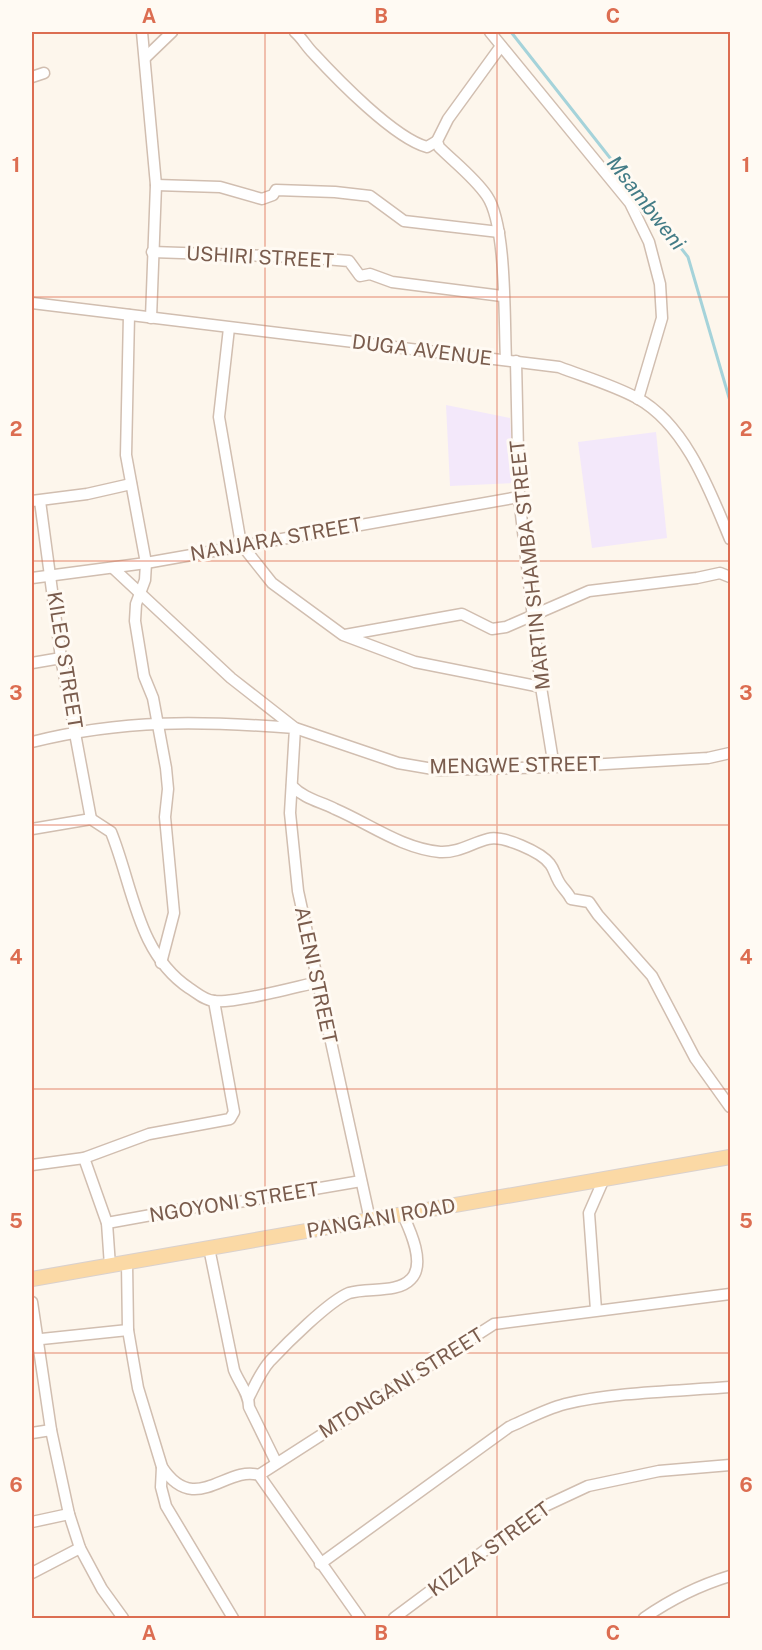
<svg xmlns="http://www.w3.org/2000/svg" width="762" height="1650" font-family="'Public Sans',sans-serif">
	<rect width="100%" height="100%" fill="#fdf6ec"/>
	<g fill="#f3e8fa">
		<polygon points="446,405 510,418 514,483 450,486"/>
		<polygon points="656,432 667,538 592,548 578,442"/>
	</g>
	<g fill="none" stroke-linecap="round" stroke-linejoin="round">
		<polyline stroke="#a5d3da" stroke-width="3" points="511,32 688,257 730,401"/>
		<defs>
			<g id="minor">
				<polyline points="142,32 156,185 151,318"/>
				<path d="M295,32c7,6 11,14 18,21 24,26 81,85 114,94l10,-6"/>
				<polyline points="490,32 630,203 649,242 660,284 662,318 638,399"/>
				<path d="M501,46l-53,73 -11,22 2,6c15,15 36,31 48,49 20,29 17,126 19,164"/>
				<polyline points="146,57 172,32"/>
				<polyline points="32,77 44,73"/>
				<polyline points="156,185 220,187 262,199 273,195 276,190 335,192 370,196 404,221 499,232"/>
				<polyline points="152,252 301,257 349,261 360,276 370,274 392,282 502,296"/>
				<path d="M32,303l527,64c26,10 54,18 78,31 49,27 73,93 93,141"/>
				<polyline points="129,315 126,455 146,563 145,580 136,604 135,621 144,676 153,698 166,768 168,789 165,817 174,913 161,963"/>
				<polyline points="229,328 219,417 241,544 272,583 343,635 415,662 541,687"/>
				<polyline points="516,361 519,497 541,687 554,767"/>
				<polyline points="32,501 87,494 131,484"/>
				<polyline points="40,501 61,658 91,819"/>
				<polyline points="113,568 231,678 295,728 398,763 439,770 554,767 708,758 730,753"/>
				<polyline points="32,578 146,563 519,497"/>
				<polyline points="345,635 462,614 492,629 506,627 589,591 697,578 720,573 730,577"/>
				<polyline points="32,663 61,658"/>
				<path d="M32,742c91,-23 170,-21 263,-14l-5,85 8,78 72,329"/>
				<path d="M292,786c13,13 27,15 43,23 35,15 66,39 105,43 18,1 32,-9 48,-13 15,-4 53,13 62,25 4,5 5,11 8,16 3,7 10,12 13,19l18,3 9,13 54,61 43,82 35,49"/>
				<path d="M32,829l59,-10 20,13c22,54 26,121 78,156 8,5 15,12 25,13 19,3 81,-14 104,-19"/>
				<polyline points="84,1158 107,1223 110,1266"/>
				<polyline points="32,1165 84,1158 149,1134 230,1119 234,1112 214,1001"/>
				<polyline points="107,1223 212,1204 233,1203 361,1181"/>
				<path d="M209,1248l25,122c5,13 15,23 15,37l27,55"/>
				<path d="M127,1263l1,67 10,58 24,79c33,50 64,-2 97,8l101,143"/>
				<polyline points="32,1302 51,1430 69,1514 80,1548 102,1589 123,1618"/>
				<polyline points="596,1310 589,1213 603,1181"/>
				<polyline points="32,1340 128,1330"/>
				<path d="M249,1397c6,-12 12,-26 21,-36 16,-17 59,-60 79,-68 19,-6 48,1 62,-14 15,-15 -1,-49 -8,-64"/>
				<polyline points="32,1433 51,1430"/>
				<polyline points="162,1467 161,1487 166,1506 233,1618"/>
				<polyline points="259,1475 494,1324 730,1294"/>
				<polyline points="32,1522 69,1514"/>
				<path d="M320,1564l189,-137c18,-8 37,-18 56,-23 48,-12 115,-13 165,-17"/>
				<polyline points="32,1573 80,1548"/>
				<polyline points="394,1618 543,1507 588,1486 659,1471 730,1465"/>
				<path d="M644,1618c26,-18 56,-33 86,-42"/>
			</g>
			<polyline id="major" points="32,1279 730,1157"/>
		</defs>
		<use href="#minor" stroke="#d1beb0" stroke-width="13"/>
		<use href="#major" stroke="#dad1cd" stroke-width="16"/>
		<use href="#minor" stroke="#fff" stroke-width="10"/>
		<use href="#major" stroke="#fbd9a5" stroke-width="14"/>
	</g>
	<path fill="none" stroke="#dc6d51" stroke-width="1.5" stroke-opacity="0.55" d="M265,32v1586M497,32v1586M32,297h698M32,561h698M32,825h698M32,1089h698M32,1353h698"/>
	<g text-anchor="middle" stroke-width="6" stroke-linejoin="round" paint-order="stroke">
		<g font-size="20" fill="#7a5c4d" stroke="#fffaf3">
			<text transform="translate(260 257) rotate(3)" y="7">USHIRI STREET</text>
			<text transform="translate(422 350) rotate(7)" y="7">DUGA AVENUE</text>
			<text transform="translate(276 539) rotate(-10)" y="7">NANJARA STREET</text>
			<text transform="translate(530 565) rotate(-96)" y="7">MARTIN SHAMBA STREET</text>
			<text transform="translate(65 660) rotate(81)" y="7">KILEO STREET</text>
			<text transform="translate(515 765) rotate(-1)" y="7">MENGWE STREET</text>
			<text transform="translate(316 975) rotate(78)" y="7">ALENI STREET</text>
			<text transform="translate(234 1202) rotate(-9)" y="7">NGOYONI STREET</text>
			<text transform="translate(381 1218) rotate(-10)" y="7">PANGANI ROAD</text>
			<text transform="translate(401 1383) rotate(-32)" y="7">MTONGANI STREET</text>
			<text transform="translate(489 1549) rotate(-36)" y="7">KIZIZA STREET</text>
		</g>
		<g font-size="21" font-style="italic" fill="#437c86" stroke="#fffaf3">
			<text transform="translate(646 203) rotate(52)" y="7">Msambweni</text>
		</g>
	</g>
	<rect width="762" height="1650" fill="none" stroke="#fffaf3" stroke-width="66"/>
	<rect x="33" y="33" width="696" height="1584" fill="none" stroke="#dc6d51" stroke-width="2"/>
	<g font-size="20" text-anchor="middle" font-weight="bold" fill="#dc6d51">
		<text x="149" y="23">A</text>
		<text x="381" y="23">B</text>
		<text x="613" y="23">C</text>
		<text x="16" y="172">1</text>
		<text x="746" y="172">1</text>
		<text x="16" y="436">2</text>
		<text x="746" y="436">2</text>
		<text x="16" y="700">3</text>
		<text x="746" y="700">3</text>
		<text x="16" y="964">4</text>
		<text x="746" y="964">4</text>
		<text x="16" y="1228">5</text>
		<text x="746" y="1228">5</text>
		<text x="16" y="1492">6</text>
		<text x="746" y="1492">6</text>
		<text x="149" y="1640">A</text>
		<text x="381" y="1640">B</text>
		<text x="613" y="1640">C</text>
	</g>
</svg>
